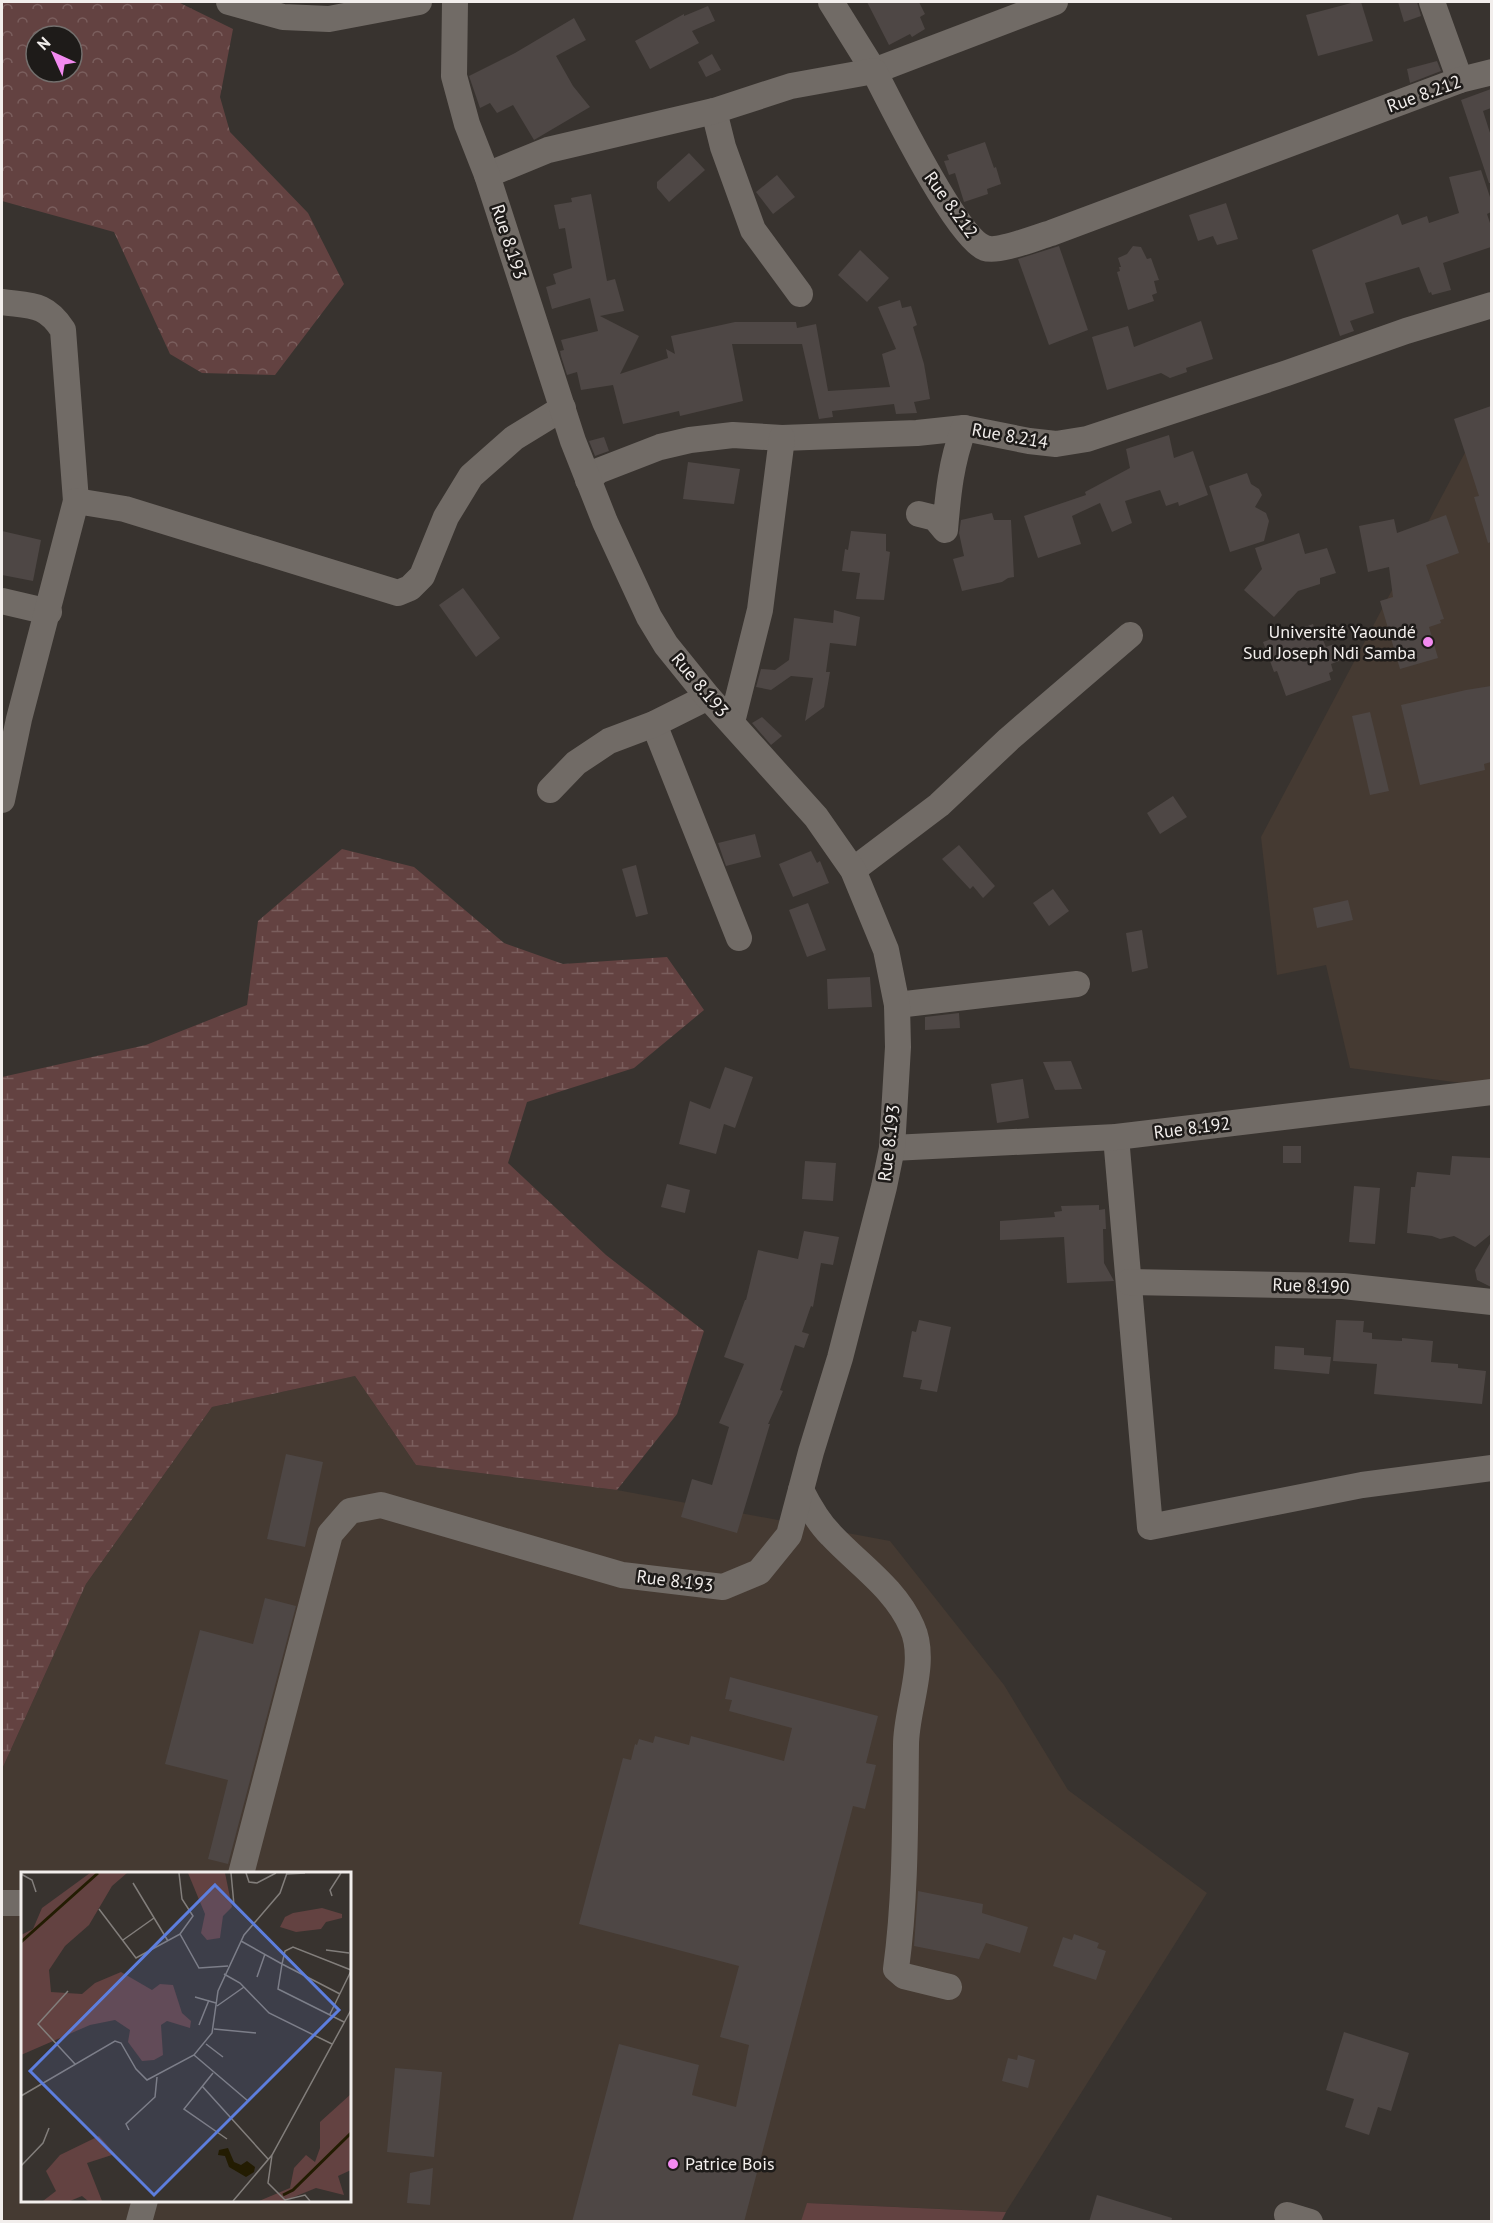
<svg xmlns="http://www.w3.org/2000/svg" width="1493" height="2223" font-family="'PT Sans',sans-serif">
	<defs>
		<pattern id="forest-crowns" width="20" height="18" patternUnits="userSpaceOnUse" patternTransform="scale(1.5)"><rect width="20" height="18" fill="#634241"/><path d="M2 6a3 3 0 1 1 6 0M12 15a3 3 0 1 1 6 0" fill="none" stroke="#7a5e5d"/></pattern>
		<pattern id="wetland-marsh" width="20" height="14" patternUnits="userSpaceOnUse" patternTransform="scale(1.5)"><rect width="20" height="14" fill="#634241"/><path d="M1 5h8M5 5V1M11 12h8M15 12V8" fill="none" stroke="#7a5e5d"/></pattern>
	</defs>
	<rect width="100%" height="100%" fill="#38332f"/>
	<g fill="#453a32" fill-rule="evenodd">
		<polygon points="1491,445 1491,1087 1350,1068 1326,965 1277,975 1261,837 1468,447"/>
		<path d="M355,1376l61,89 201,25 273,51 114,144 64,105 139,103 -201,319 -198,-9 -7,19h-799v-453l84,-185 126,-177zM22,1874h328v326h-328z"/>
	</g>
	<polygon fill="#634241" points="807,2203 1006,2212 1001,2222 801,2221"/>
	<path fill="url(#forest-crowns)" fill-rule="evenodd" d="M2,2h176l55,27 -13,68 10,35 78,81 36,71 -69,91 -73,-2 -32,-19 -56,-122 -112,-31zM36,36h36v36h-36z"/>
	<polygon fill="url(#wetland-marsh)" points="342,849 414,867 504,943 563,964 667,957 704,1010 634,1068 527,1102 508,1163 606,1255 704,1331 677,1414 617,1490 416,1465 355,1376 212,1407 86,1584 2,1769 2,1077 146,1045 247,1005 258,921"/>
	<g fill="#4e4745">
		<polygon points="867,2 919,2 925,14 920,17 925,29 912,37 910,34 889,45"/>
		<polygon points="1355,2 1361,2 1373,41 1318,56 1306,15"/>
		<polygon points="1398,2 1417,2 1421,16 1404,22"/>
		<polygon points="708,6 715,21 692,31 699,43 650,69 635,41 684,14 684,16"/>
		<polygon points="574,18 586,40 556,56 573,86 590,107 534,140 513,105 497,113 490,103 480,108 469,76 515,53"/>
		<polygon points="712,54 721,70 706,77 698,62"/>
		<polygon points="1437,61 1441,71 1410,83 1407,69"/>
		<polygon points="1491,89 1491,108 1483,111 1491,136 1491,183 1489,183 1461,100"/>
		<polygon points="985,142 994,168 996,167 1001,184 987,189 988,194 964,202 955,173 949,175 944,161 949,160 947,155"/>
		<polygon points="689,153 705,170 669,202 657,188 657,182"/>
		<polygon points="1481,170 1491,200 1491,212 1487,214 1491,226 1491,247 1443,263 1451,290 1432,295 1431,292 1429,293 1419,267 1365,283 1374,313 1350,321 1354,331 1340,336 1312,250 1398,214 1402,225 1427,216 1429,223 1459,213 1449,177"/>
		<polygon points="777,175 795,197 773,214 756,192"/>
		<polygon points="591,194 607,281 615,279 624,311 600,316 639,336 620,374 668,358 666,349 675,354 671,336 735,322 796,322 797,328 816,324 828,391 890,387 882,354 896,349 878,307 900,300 902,308 911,306 917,325 913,327 924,364 930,399 914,402 917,413 896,414 894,404 832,411 833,417 819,419 802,344 732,344 743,401 680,416 679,411 623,424 613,385 581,390 577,372 567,375 561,356 560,351 564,350 561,340 598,331 590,298 552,309 546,287 556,284 553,274 572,268 565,228 559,229 554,205 572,202 571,198"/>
		<polygon points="1226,203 1238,239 1217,245 1213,236 1198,241 1189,215"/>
		<polygon points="1059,246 1088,330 1049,345 1018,259"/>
		<polygon points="1133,246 1141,247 1147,259 1151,258 1159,280 1154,281 1157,293 1152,295 1154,301 1128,310 1117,272 1120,271 1119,267 1121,267 1118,258 1127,254"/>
		<polygon points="860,250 889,278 867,302 838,275"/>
		<polygon points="1201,321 1213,359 1186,368 1187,372 1170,378 1161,373 1107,390 1092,337 1128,326 1134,347"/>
		<polygon points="1491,406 1491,542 1488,543 1474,497 1479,496 1454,419"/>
		<polygon points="1169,435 1174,458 1193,451 1208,495 1179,506 1178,502 1166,506 1160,490 1125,501 1132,523 1112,532 1100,503 1072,516 1081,544 1038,558 1024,516 1086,495 1085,492 1130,468 1126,449"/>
		<polygon points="604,437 609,451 595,456 589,441"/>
		<polygon points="688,462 740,469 734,504 683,499"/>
		<polygon points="1247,473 1251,484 1259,489 1262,495 1255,507 1266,513 1269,521 1264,541 1230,552 1209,486"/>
		<polygon points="992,513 994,520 1011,520 1014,577 1008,578 1002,582 962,591 953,559 964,556 959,533 961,520"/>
		<polygon points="1446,515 1459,553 1426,565 1444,619 1440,620 1441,623 1429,627 1438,658 1400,669 1380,601 1393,597 1389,567 1368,572 1359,526 1394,519 1397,533"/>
		<polygon points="2,531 41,540 33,581 2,575"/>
		<polygon points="851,531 886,534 886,551 890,552 884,600 856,599 860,573 842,571 845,549 848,550"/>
		<polygon points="1299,533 1305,554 1327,548 1336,573 1320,578 1320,584 1298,591 1274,617 1244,590 1262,569 1255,548"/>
		<polygon points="463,588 500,638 476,657 439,605"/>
		<polygon points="834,610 860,617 856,646 830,643 826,672 830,672 824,707 805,721 813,678 791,676 771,690 756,687 761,669 775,670 789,660 794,618 833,623"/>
		<polygon points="1313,624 1319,641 1323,640 1326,647 1334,644 1339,661 1331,664 1333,671 1329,673 1331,680 1286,696 1277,671 1274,672 1263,642"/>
		<polygon points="1491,686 1491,762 1484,764 1485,770 1420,785 1401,705 1466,690"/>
		<polygon points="1370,712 1389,791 1370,795 1352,716"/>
		<polygon points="762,717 782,736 771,745 752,723"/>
		<polygon points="1173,796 1187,817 1160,834 1147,813"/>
		<polygon points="755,834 761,857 726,866 718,843"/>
		<polygon points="959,845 995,886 983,898 973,886 970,889 942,859"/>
		<polygon points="811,851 817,863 820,861 829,883 793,897 779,864"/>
		<polygon points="636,865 648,914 636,917 622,869"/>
		<polygon points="1053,889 1069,911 1049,926 1033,903"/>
		<polygon points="1348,900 1353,920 1317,928 1313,908"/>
		<polygon points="808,903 826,950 807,957 789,910"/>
		<polygon points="1142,930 1148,968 1132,972 1126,933"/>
		<polygon points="870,977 872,1007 828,1009 827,979"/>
		<polygon points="959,1013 960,1028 925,1030 925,1017"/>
		<polygon points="1071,1061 1082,1089 1055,1090 1043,1062"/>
		<polygon points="725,1067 753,1077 735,1128 724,1124 716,1154 679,1144 690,1101 710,1109"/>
		<polygon points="1023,1079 1029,1118 997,1123 991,1084"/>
		<rect x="1283" y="1146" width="18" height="17"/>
		<polygon points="1452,1156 1491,1158 1491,1234 1475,1247 1454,1236 1440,1239 1432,1236 1407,1233 1411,1187 1415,1187 1417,1172 1450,1175"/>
		<polygon points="805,1161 836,1163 833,1201 802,1199"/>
		<polygon points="667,1184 690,1190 685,1213 661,1207"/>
		<polygon points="1354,1186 1380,1188 1375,1244 1349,1242"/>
		<polygon points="1099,1205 1099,1210 1105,1209 1106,1229 1103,1229 1104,1263 1114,1281 1067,1283 1064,1237 1000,1240 1000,1221 1055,1217 1054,1212 1062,1211 1061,1206"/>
		<polygon points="804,1231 839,1237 833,1265 821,1263 813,1307 811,1306 802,1332 809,1334 804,1348 795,1345 780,1390 783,1391 768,1424 770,1424 737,1533 681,1517 692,1479 712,1485 729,1427 719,1423 744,1364 724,1357 745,1300 746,1300 758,1250 798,1259"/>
		<polygon points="1491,1242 1491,1287 1477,1280 1475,1270"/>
		<polygon points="919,1320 951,1327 937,1392 920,1389 922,1380 903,1377 912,1331 916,1332"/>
		<polygon points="1336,1320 1364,1321 1363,1332 1372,1333 1372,1339 1402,1341 1402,1338 1433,1341 1431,1362 1458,1364 1458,1368 1486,1371 1482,1404 1374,1394 1377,1364 1333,1361"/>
		<polygon points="1275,1346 1304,1348 1304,1355 1331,1357 1329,1374 1274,1369"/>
		<polygon points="286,1454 323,1462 305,1547 267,1539"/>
		<polygon points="265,1598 296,1606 228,1864 208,1859 228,1780 165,1764 200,1630 253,1644"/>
		<polygon points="730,1677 878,1716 866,1763 876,1765 865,1809 853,1806 744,2222 572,2222 619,2044 699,2065 692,2095 736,2107 749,2045 720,2037 739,1966 579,1924 623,1758 631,1760 635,1744 637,1745 639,1739 653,1743 655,1736 689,1745 691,1736 784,1761 792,1728 729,1711 732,1700 725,1699"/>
		<polygon points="918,1891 983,1904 982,1913 1028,1927 1020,1953 986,1943 979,1959 914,1946"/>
		<polygon points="1074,1934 1099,1943 1097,1948 1106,1951 1096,1980 1053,1966 1063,1937 1072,1940"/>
		<polygon points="1344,2032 1409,2053 1391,2111 1378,2107 1369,2135 1345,2127 1354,2099 1326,2090"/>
		<polygon points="1018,2055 1035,2060 1028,2088 1002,2081 1008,2058 1017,2060"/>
		<polygon points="395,2068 442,2072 434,2157 387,2152"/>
		<polygon points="433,2168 430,2205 407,2203 410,2173"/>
		<polygon points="1097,2195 1172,2218 1171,2222 1089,2222"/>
	</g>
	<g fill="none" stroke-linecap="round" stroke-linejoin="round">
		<g stroke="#716b66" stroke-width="26">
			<polyline points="229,2 283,17 329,19 419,2"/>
			<polyline points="831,2 874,71 1055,2"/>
			<polyline points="1432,2 1460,80"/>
			<polyline points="714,111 723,147 753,230 800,294"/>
			<path d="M487,175l61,-25 166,-39 77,-25 83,-15c16,31 83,167 111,177 13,5 52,-11 66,-15l409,-153 32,-8"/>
			<path d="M2,302c29,4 44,1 61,28l13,171"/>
			<polyline points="588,480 598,471 660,447 690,440 733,435 782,438 917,433 964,428 1029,441 1056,444 1087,439 1287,373 1406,331 1492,305"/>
			<path d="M919,514l16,4 10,12c3,-36 6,-68 19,-102"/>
			<polyline points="2,601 49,612"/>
			<polyline points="732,722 760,610 782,438"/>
			<polyline points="654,724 739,938"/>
			<polyline points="550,790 576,763 609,741 654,724 708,697"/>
			<polyline points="2,800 19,719 76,501 125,509 398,593 410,588 422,576 446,517 471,476 514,438 563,408"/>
			<polyline points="853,870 939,805 1009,739 1130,635"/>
			<polyline points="897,1005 1077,984"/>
			<polyline points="1116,1137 1150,1527 1362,1485 1492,1468"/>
			<polyline points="892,1148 1116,1137 1492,1092"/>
			<polyline points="1129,1282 1343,1286 1492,1302"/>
			<path d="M801,1490c8,16 17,32 30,45 28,30 64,53 81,92 16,35 -6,81 -6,118 -1,74 0,150 -10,224l8,7 45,11"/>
			<polyline points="241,1874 330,1534 350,1511 381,1505 622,1575 723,1587 759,1572 789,1535 811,1452 840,1358 884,1187 892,1148 898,1047 897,1005 886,950 853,870 816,817 708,697 666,645 649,617 605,522 573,441 487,175 467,124 454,76 455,2"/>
			<polyline points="2,1903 22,1903"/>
			<polyline points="1287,2215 1310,2222"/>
			<polyline points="139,2222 145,2200"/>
		</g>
	</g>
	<g fill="#f38af1" stroke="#1e1b19" stroke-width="2">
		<circle cx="1428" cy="642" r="6"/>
		<circle cx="673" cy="2164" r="6"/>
	</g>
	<g text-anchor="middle" stroke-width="5" stroke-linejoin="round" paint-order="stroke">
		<g font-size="18" fill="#f2eeec" stroke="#1e1b19">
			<text transform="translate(1424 94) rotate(-20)" y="6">Rue 8.212</text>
			<text transform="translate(951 205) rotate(54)" y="6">Rue 8.212</text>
			<text transform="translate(509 242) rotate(72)" y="6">Rue 8.193</text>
			<text transform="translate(1010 436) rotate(10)" y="6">Rue 8.214</text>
			<text transform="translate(700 685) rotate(50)" y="6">Rue 8.193</text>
			<text transform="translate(1192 1128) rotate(-7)" y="6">Rue 8.192</text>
			<text transform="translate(889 1143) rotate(-83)" y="6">Rue 8.193</text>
			<text transform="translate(1311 1286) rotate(2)" y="6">Rue 8.190</text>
			<text transform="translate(675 1581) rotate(7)" y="6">Rue 8.193</text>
		</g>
		<g font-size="18" fill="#f2eeec" stroke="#1e1b19" text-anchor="end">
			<text x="1416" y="638">Université Yaoundé<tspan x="1416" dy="21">Sud Joseph Ndi Samba</tspan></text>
			<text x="685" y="2170" text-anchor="start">Patrice Bois</text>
		</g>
	</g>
	<g transform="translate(21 1872)">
		<rect width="330" height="330" fill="#38332f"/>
		<path d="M78,264l16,18 -28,9 15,38h-14l-6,-5 -12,5h-27l13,-10 -10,-20 14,-16z" fill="#634241"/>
		<path d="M167,1h37l7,34 -9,9 -3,22 -13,2 -6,-7 4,-19zM301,36l20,6v4l-16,4 -5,7 -25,3 -16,-5 5,-10 8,-4z" fill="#634241"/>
		<path d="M69,1h37l-15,13 -23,39 -24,21 -16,24 2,22 31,2 13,-11 26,-11 31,18 8,-6 13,1 9,28 9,8 -1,7 -23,-7 -6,4 2,30 -9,5 -12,1 -14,-19 2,-12 -15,-10 -25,5 -69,30v-120l12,-6 9,-21zM330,222v76l-13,6 6,19 -28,-7 -32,13h-25l31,-13 4,-20 12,-13 9,7 5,-14v-26z" fill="#634241"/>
		<path d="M207,276l6,14 7,3 6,-4 8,6 -1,5 -8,5 -17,-10 -4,-11 -7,-1 1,-5z" fill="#231c02"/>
		<path fill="none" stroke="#231c02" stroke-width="3" d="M0,70l77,-69M262,323l10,-5 58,-57"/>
		<path fill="none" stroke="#827e7b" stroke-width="1.5" d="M158,1l3,26 11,17 -13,18M210,1l3,32 19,18M225,1l3,9 8,1 19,-10M0,2l11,6 4,12M266,2l18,-1M112,11l35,58M311,24l-2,-6 11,-17M78,37l37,49 44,-24 19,34 29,-2M102,68l31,-22M220,69l41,23 -4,25 66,33M305,78l23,3M203,102l16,9 29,30 63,31M236,105l8,-23M47,119l-30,33 37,40M319,122l-58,-30 3,-13 8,-4 58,23M174,125l21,6M196,134l27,-19M309,142l21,-43M178,153l10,-25M193,157l42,4M185,172l17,13M173,183l54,46M192,201l-29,36 43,30M181,214l66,73M0,224l94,-55 6,2 15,26 11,11 47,-25 18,-22 6,-42 26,-56 36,-42 7,-20M108,258l-3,-6 29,-27 2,-20M251,283l-4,28 17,17 20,-5 5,6M0,294l22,-23 6,-15M212,329l39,-46 79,-145"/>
		<path fill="#5d7ede" fill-opacity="0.15" stroke="#5d7ede" stroke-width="3" d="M194,13l124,125 -185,185 -124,-124z"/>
		<rect width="330" height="330" fill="none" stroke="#f2eeec" stroke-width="3"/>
	</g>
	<rect width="1493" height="2223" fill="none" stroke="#f2eeec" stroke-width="6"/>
	<g transform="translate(54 54) rotate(315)"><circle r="28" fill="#1e1b19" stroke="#736f6d" stroke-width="1.5"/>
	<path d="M0-4.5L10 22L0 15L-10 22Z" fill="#f38af1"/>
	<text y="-9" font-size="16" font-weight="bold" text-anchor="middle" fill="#f2eeec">N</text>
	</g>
</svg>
